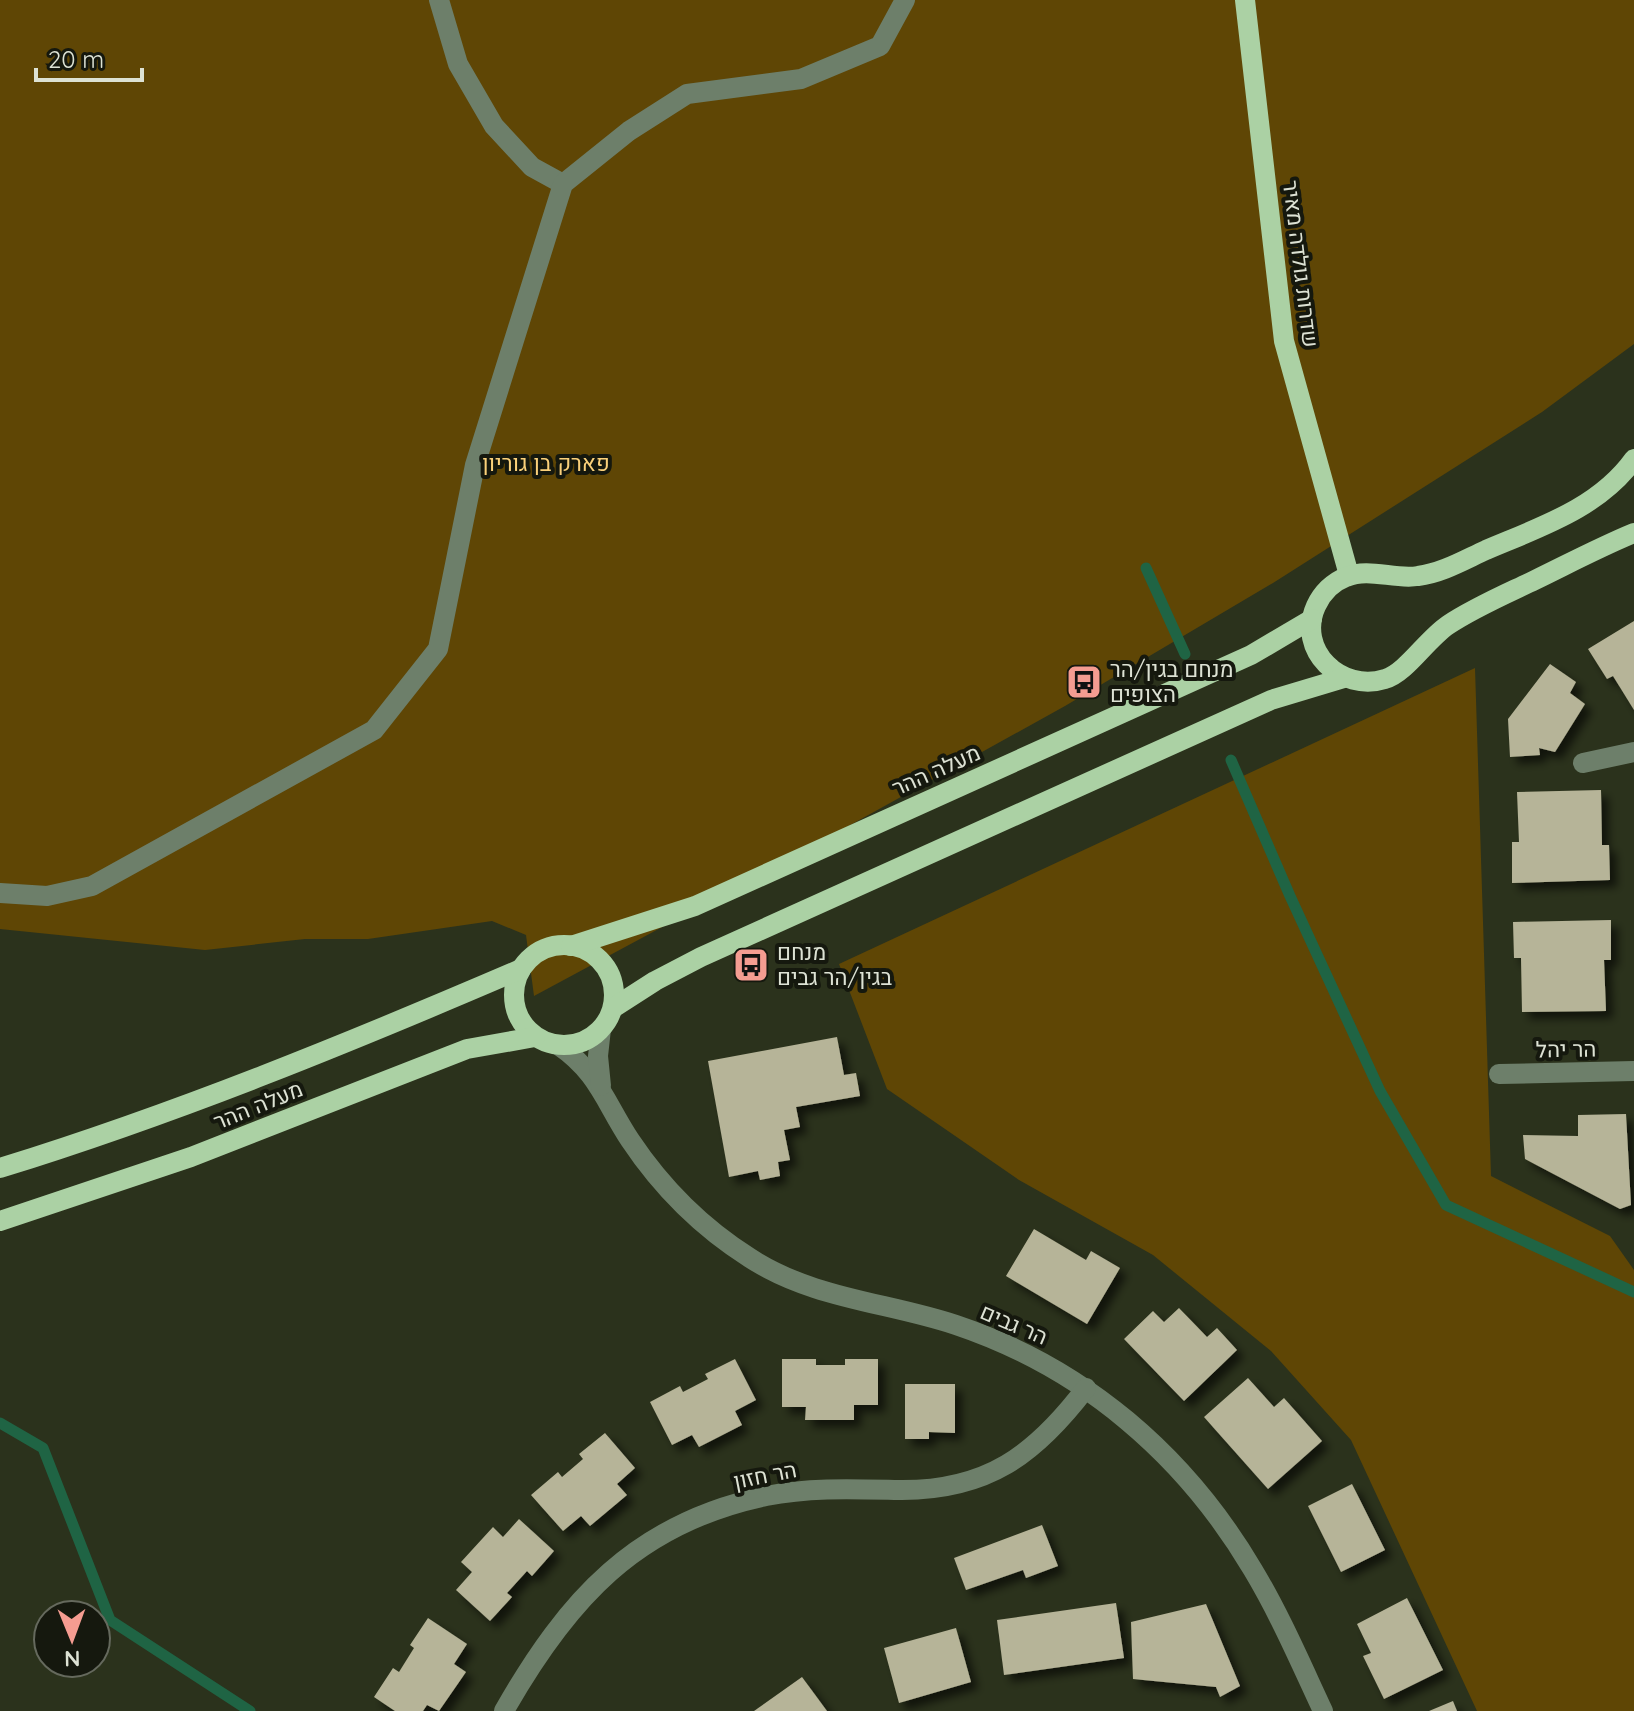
<svg xmlns="http://www.w3.org/2000/svg" width="1634" height="1711" font-family="Quicksand,Heebo,sans-serif">
	<defs>
		<filter id="shadow"><feDropShadow dx="7" dy="7" stdDeviation="4" flood-color="#0009"/></filter>
	</defs>
	<rect width="100%" height="100%" fill="#2b321c"/>
	<g fill="#5f4605">
		<polygon points="0,0 1634,0 1634,344 1542,412 1273,583 1065,706 798,854 534,996 526,935 492,921 368,939 305,939 205,950 0,929"/>
		<polygon points="1475,668 1491,1176 1610,1236 1634,1270 1634,1711 1477,1711 1351,1440 1271,1351 1153,1255 1019,1180 887,1089 839,964"/>
	</g>
	<g fill="none" stroke-linecap="round" stroke-linejoin="round">
		<g stroke="#1f6444" stroke-width="11">
			<polyline points="1146,568 1185,654"/>
			<polyline points="1231,760 1290,896 1380,1091 1446,1205 1634,1292"/>
			<polyline points="0,1423 43,1448 110,1620 250,1711"/>
		</g>
	</g>
	<g fill="#b6b498" filter="url(#shadow)">
		<polygon points="1634,621 1634,710 1613,676 1607,679 1588,649"/>
		<polygon points="1550,664 1576,682 1570,693 1585,704 1555,752 1539,748 1540,755 1510,757 1508,719"/>
		<polygon points="1601,790 1602,845 1609,845 1610,880 1512,883 1512,842 1519,842 1517,792"/>
		<polygon points="1611,920 1611,960 1604,960 1606,1011 1522,1012 1521,958 1514,958 1513,922"/>
		<polygon points="837,1037 844,1075 856,1073 860,1096 796,1107 800,1127 784,1130 790,1160 778,1162 780,1176 760,1180 758,1171 729,1177 708,1061"/>
		<polygon points="1626,1114 1631,1205 1620,1209 1525,1159 1523,1135 1578,1136 1578,1115"/>
		<polygon points="1034,1229 1086,1260 1091,1251 1120,1268 1087,1324 1006,1276"/>
		<polygon points="1179,1308 1207,1337 1217,1328 1237,1350 1184,1401 1124,1339 1153,1311 1164,1322"/>
		<polygon points="735,1359 756,1400 735,1411 742,1425 699,1447 692,1435 672,1445 650,1402 680,1386 683,1392 708,1379 705,1374"/>
		<polygon points="782,1359 816,1359 816,1365 845,1365 845,1359 878,1359 878,1405 854,1405 854,1420 805,1420 806,1407 782,1407"/>
		<polygon points="1248,1378 1274,1407 1284,1398 1322,1441 1268,1489 1204,1417"/>
		<polygon points="905,1384 955,1384 955,1433 929,1432 929,1439 905,1439"/>
		<polygon points="605,1433 635,1468 617,1484 627,1495 590,1526 581,1516 563,1531 531,1495 558,1472 562,1477 583,1459 579,1454"/>
		<polygon points="1352,1484 1385,1550 1341,1572 1308,1506"/>
		<polygon points="519,1519 554,1551 532,1576 527,1571 507,1593 512,1597 490,1621 456,1590 472,1572 461,1562 493,1527 503,1537"/>
		<polygon points="1042,1525 1058,1566 1026,1578 1023,1570 966,1590 954,1558"/>
		<polygon points="1407,1598 1443,1670 1384,1699 1363,1656 1371,1653 1357,1624"/>
		<polygon points="1116,1603 1124,1658 1004,1675 997,1620"/>
		<polygon points="1206,1604 1240,1686 1220,1697 1216,1687 1133,1679 1131,1622"/>
		<polygon points="428,1618 467,1644 454,1664 466,1672 439,1711 427,1705 423,1711 395,1711 374,1697 393,1668 399,1672 414,1648 410,1645"/>
		<polygon points="956,1628 971,1682 899,1703 884,1648"/>
		<polygon points="802,1677 827,1711 754,1711"/>
		<polygon points="1453,1701 1457,1711 1429,1711"/>
	</g>
	<g fill="none" stroke-linecap="round" stroke-linejoin="round">
		<g stroke="#6d7f6a" stroke-width="20">
			<polyline points="439,0 458,64 494,126 532,167 563,184"/>
			<polyline points="1583,763 1634,752"/>
			<polyline points="0,893 47,896 92,886 374,730 438,649 475,465 563,184 629,131 687,94 801,79 880,46 905,0"/>
			<path d="M558,1045c40,27 47,57 72,95 32,48 71,87 120,118 63,41 137,44 206,67 128,43 229,130 297,245 27,45 48,94 70,141"/>
			<polyline points="1499,1074 1634,1071"/>
			<polyline points="601,1086 598,1056 601,1029"/>
			<path d="M504,1711c63,-111 132,-188 262,-215 44,-9 89,-7 133,-6 88,1 136,-35 187,-102"/>
		</g>
		<g stroke="#abd1a4" stroke-width="20">
			<polyline points="1245,0 1284,341 1349,575"/>
			<path d="M1634,459c-35,49 -94,68 -148,91 -22,10 -44,23 -68,26 -24,4 -49,-9 -72,1 -13,5 -24,16 -30,29 -20,44 25,87 69,73 21,-6 41,-39 63,-54 27,-18 58,-31 87,-45 33,-16 65,-33 99,-47"/>
			<circle cx="564" cy="995" r="50"/>
			<polyline points="571,946 695,906 1251,655 1312,619"/>
			<polyline points="613,1008 655,981 701,957 1271,700 1344,678"/>
			<path d="M0,1168c178,-55 351,-126 521,-199"/>
			<polyline points="0,1221 191,1157 467,1049 535,1037"/>
		</g>
	</g>
	<defs>
		<symbol id="bus-square" viewBox="-11 -11 22 22"><rect x="-9" y="-9" width="18" height="18" rx="4" fill="#f59c91" stroke="#15180e"/><path d="M-5-6H5V4H4V6H2V4H-2V6H-4V4H-5ZM-3.5-4V0h7V-4ZM-3.5 1.2v1.5H-2V1.2ZM2 1.2v1.5H3.5V1.2Z" fill="#111"/></symbol>
	</defs>
	<g fill-rule="evenodd">
		<use href="#bus-square" x="1064" y="662" width="40" height="40"/>
		<use href="#bus-square" x="731" y="945" width="40" height="40"/>
	</g>
	<g text-anchor="middle" stroke-width="8" stroke-linejoin="round" paint-order="stroke">
		<g font-size="22" fill="#dde2d4" stroke="#15180e">
			<text transform="translate(1301 264) rotate(83)" y="8">שדרות גולדה מאיר</text>
			<text transform="translate(936 770) rotate(-24)" y="8">מעלה ההר</text>
			<text transform="translate(1566 1049) rotate(-1)" y="8">הר יהל</text>
			<text transform="translate(258 1105) rotate(-22)" y="8">מעלה ההר</text>
			<text transform="translate(1014 1324) rotate(23)" y="8">הר גבים</text>
			<text transform="translate(765 1475) rotate(-11)" y="8">הר חזון</text>
		</g>
		<g font-size="22" fill="#fbd17a" stroke="#15180e">
			<text x="546" y="471">פארק בן גוריון</text>
		</g>
		<g font-size="22" fill="#dde2d4" stroke="#15180e" text-anchor="start">
			<text x="1110" y="677">מנחם בגין/הר<tspan x="1110" dy="25">הצופים</tspan></text>
			<text x="777" y="960">מנחם<tspan x="777" dy="25">בגין/הר גבים</tspan></text>
		</g>
	</g>
	<g transform="translate(72 1639) rotate(179)"><circle r="38" fill="#15180e" stroke="#65695d" stroke-width="2"/>
	<path d="M0-6L14 30L0 20L-14 30Z" fill="#f59c91"/>
	<text y="-12" font-size="22" font-weight="bold" text-anchor="middle" fill="#dde2d4">N</text>
	</g>
	<path d="M36 68v12h106v-12" fill="none" stroke="#dde2d4" stroke-width="4"/>
	<text x="48" y="68" font-size="24" fill="#dde2d4" stroke="#15180e" stroke-width="6" paint-order="stroke">20 m</text>
</svg>
